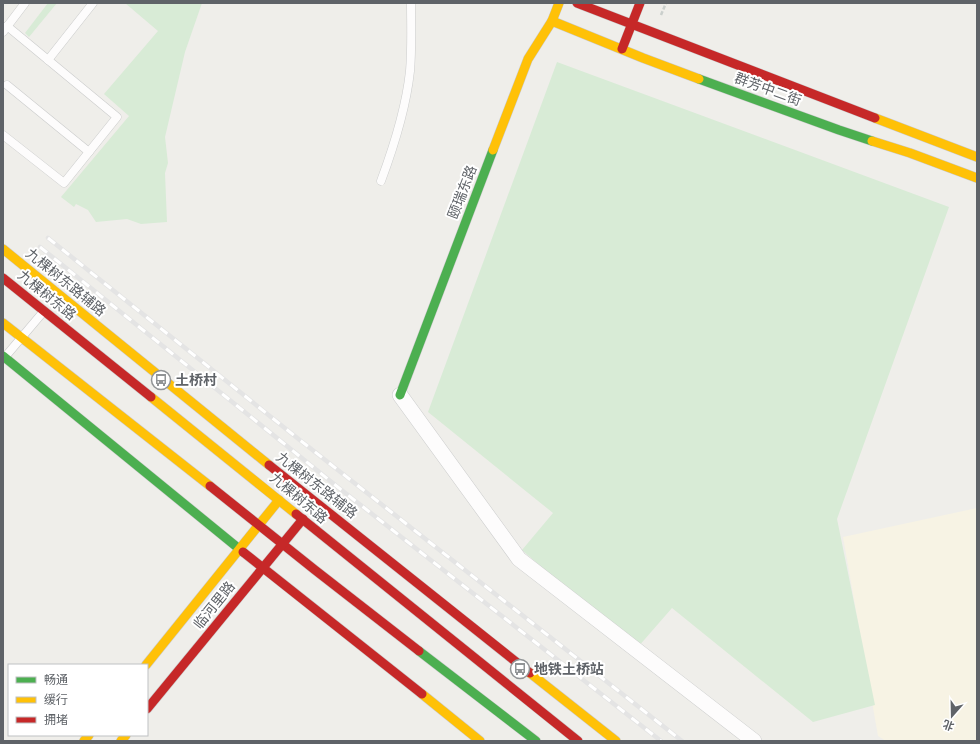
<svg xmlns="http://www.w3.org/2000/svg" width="980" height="744" font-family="Jost,'Noto Sans SC',sans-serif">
	<rect width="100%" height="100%" fill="#efeeea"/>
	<polygon fill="#f7f3e4" points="977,508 977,741 886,741 878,736 843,537"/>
	<g fill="#d8ebd6">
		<polygon points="48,3 57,3 29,37 25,33"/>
		<polygon points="125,3 202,3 185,52 165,137 168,163 165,173 167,222 141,224 127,219 96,222 88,210 76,204 74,207 61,197 129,116 104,94 158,31"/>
		<polygon points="557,62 949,207 837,519 875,705 813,722 672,608 638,647 567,589 522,550 553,513 428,412"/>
	</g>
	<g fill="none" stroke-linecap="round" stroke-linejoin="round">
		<defs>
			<g id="lane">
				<polyline points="3,32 25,3"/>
				<polyline points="48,60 93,3"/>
				<polyline points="7,85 89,152"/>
				<polyline points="3,135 64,183 117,117 7,26"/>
				<path d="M381,181c13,-35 25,-72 29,-110 2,-23 1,-45 1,-68"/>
				<polyline points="5,357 44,311"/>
			</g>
			<polyline id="street" points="400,395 519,559 754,741"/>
			<g id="fast">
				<polyline points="699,79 839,130 872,141"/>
				<polyline points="3,356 243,552"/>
				<polyline points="400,395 493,150"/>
				<polyline points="419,651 536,741"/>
			</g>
			<g id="slow">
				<polyline points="552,21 559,3"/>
				<polyline points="875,118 977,157"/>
				<polyline points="872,141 910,153 977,178"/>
				<polyline points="493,150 528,59 552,21 643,58 699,79"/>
				<polyline points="3,249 269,465"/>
				<polyline points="3,323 210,486"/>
				<polyline points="151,397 296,514"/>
				<polyline points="146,665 279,500"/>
				<polyline points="530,673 616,741"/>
				<polyline points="422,694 480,741"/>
				<polyline points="84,741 89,735"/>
				<polyline points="121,741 126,735"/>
			</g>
			<g id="jam">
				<polyline points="577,3 875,118"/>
				<polyline points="622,49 640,3"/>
				<polyline points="3,278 151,397"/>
				<polyline points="269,465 530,673"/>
				<polyline points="210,486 315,570 419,651"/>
				<polyline points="296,514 578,741"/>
				<polyline points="243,552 422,694"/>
				<polyline points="147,709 303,519"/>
			</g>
		</defs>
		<use href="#lane" stroke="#cbcccc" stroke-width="9"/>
		<use href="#street" stroke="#cbcccc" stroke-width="16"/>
		<use href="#fast" stroke="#cacacb" stroke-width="10"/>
		<use href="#slow" stroke="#cacacb" stroke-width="10"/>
		<use href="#jam" stroke="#cacacb" stroke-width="10"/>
		<polyline stroke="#cacfcc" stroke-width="2.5" stroke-dasharray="4 2" stroke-linecap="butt" points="661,15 666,3"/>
		<use href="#lane" stroke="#fdfcfc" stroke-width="8"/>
		<use href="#street" stroke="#fdfcfc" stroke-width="15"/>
		<use href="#fast" stroke="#4caf50" stroke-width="9"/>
		<use href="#slow" stroke="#ffc107" stroke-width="9"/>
		<use href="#jam" stroke="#c62828" stroke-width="9"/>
		<defs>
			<g id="rail">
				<polyline points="48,238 296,437 682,741"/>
				<polyline points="40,247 339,488 661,741"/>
			</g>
		</defs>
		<use href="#rail" stroke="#e4e4e4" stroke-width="4.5"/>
		<use href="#rail" stroke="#fff" stroke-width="3" stroke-dasharray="9" stroke-linecap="butt"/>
	</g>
	<defs>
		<symbol id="bus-ring" viewBox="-11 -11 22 22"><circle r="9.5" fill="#fff" stroke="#919496" stroke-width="1.5"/><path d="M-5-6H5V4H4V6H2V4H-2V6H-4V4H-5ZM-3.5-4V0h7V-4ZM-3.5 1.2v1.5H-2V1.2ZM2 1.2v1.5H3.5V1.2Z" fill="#919496"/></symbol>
	</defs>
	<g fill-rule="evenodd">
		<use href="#bus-ring" x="150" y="369" width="22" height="22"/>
		<use href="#bus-ring" x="509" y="658" width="22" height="22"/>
	</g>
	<g text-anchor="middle" stroke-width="4" stroke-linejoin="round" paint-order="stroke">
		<g font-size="14" fill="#5f6368" stroke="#fff">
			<text transform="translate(768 89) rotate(20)" y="5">群芳中二街</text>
			<text transform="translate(462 192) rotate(-69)" y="5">颐瑞东路</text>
			<text transform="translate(66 282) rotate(39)" y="5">九棵树东路辅路</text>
			<text transform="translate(47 295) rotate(39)" y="5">九棵树东路</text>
			<text transform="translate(317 485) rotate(38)" y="5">九棵树东路辅路</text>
			<text transform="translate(299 498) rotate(40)" y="5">九棵树东路</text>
			<text transform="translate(214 605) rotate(-51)" y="5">临河里路</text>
		</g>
		<g font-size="14" font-weight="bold" fill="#5f6368" stroke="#fff" text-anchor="start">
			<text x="175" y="385">土桥村</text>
			<text x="534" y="674">地铁土桥站</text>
		</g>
	</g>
	<rect width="980" height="744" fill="none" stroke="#5f6368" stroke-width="8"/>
	<rect x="8" y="664" width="140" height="72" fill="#ffffff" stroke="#bfc1c3"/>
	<rect x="16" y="677" width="20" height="6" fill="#4caf50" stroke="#bfc1c3"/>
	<text x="44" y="684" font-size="12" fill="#5f6368">畅通</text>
	<rect x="16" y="697" width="20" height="6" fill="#ffc107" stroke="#bfc1c3"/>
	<text x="44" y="704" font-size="12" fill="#5f6368">缓行</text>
	<rect x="16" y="717" width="20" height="6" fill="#c62828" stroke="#bfc1c3"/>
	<text x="44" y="724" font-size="12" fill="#5f6368">拥堵</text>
	<g transform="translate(952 716) rotate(200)" stroke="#ffffff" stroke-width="3" paint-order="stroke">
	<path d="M0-3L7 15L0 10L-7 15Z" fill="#5f6368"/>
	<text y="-6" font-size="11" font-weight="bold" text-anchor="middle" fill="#5f6368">北</text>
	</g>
</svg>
